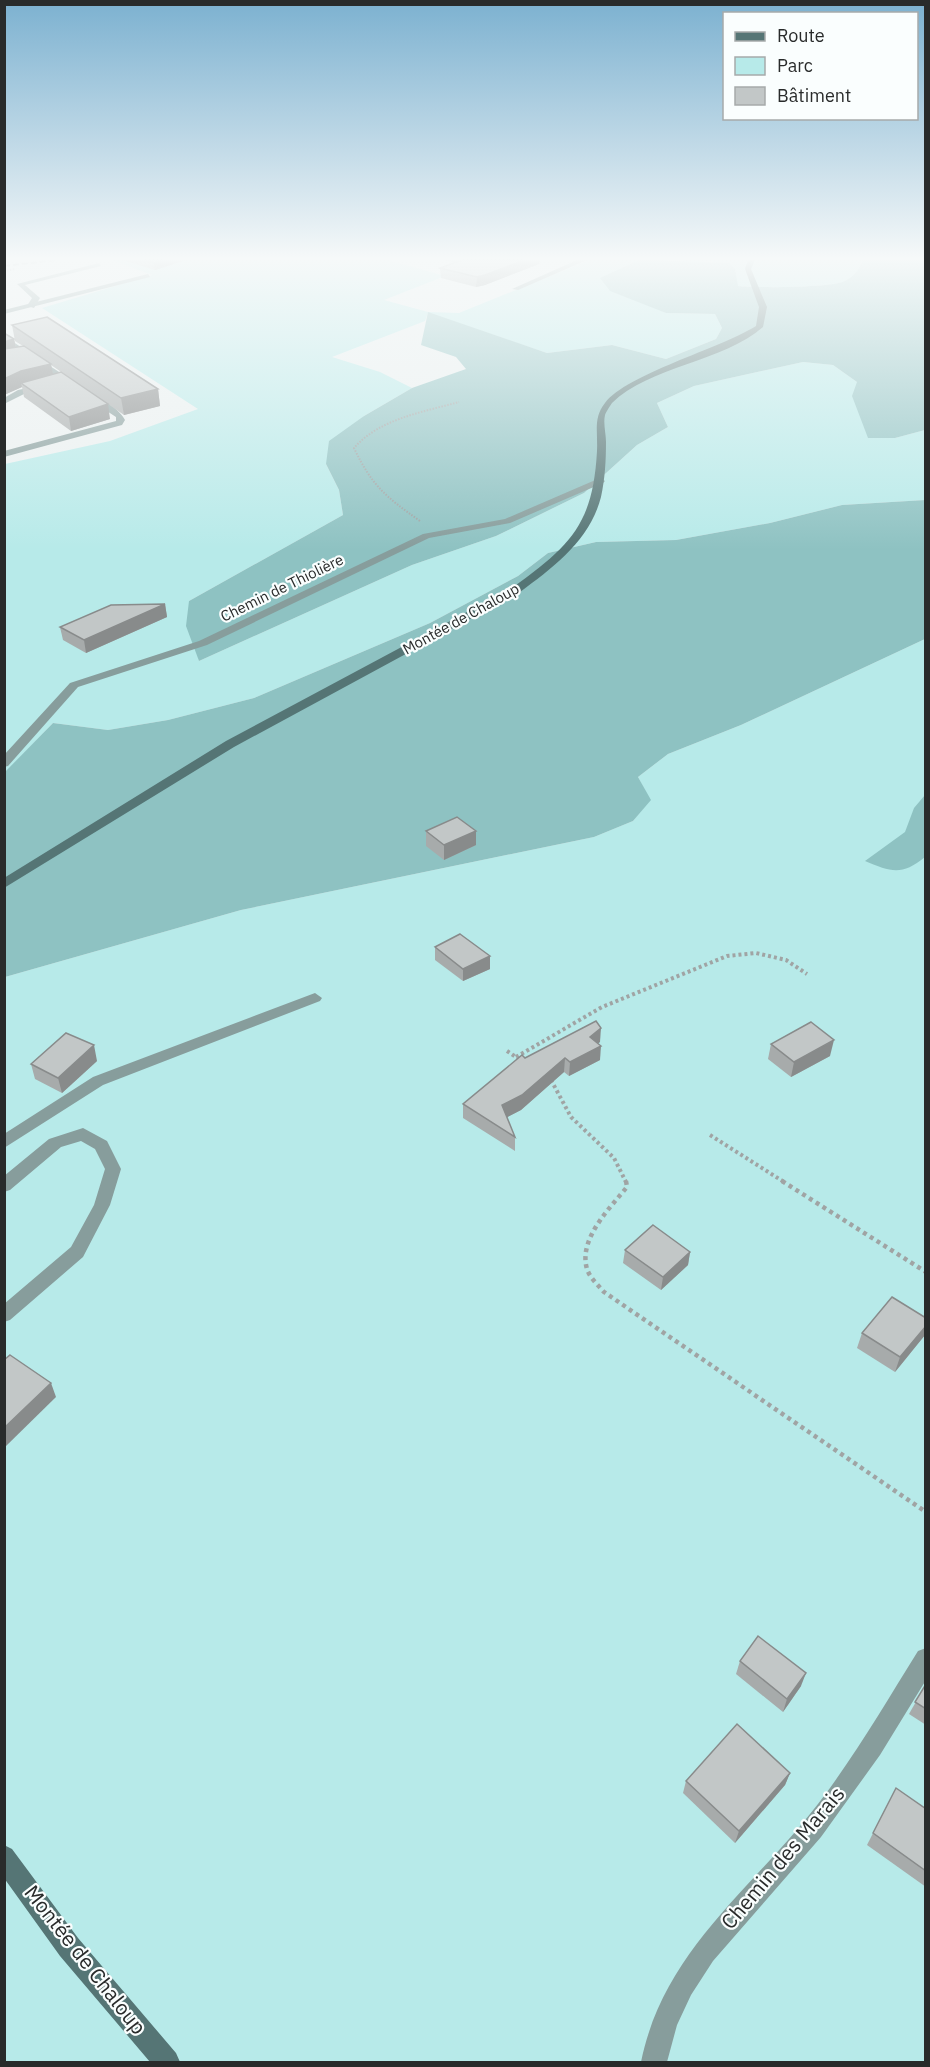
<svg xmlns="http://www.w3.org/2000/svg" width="930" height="2067" font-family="'IBM Plex Sans',sans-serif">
	<rect width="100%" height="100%" fill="#ecf1f1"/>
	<g fill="#b7eae9">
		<polygon points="112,260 388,260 445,276 384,300 428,312 459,313 590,260 639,260 601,278 666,313 715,314 722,328 716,339 666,359 612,345 547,353 428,313 425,321 332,357 380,372 412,388 364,416 326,464 339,490 343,515 189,601 199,661 412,565 496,536 584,493 637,445 668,427 657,403 694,386 803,362 833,365 857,382 895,438 925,430 925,500 842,505 770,523 676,540 596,542 548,553 518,576 430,623 254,698 168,720 108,730 53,723 5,773 5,464 110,441 198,409 42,308 152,275"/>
		<path d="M683,260h180c-4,10 -9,16 -18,21 -14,7 -89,7 -108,5l-2,-17 -24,-8 -25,2z"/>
		<polygon points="925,639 925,2062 5,2062 5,977 241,910 594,837 633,821 650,800 638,777 668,754 741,725"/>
	</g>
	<g fill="#8ec2c2">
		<path d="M639,260l90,3 6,6 3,17c18,2 93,2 107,-5 9,-5 14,-11 18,-21h62v170l-30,8h-27l-16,-42 5,-14 -24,-17 -30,-3 -109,24 -37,17 11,24 -31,18 -53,48 -88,43 -84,29 -213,96 -13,-35 3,-25 154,-86 -4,-25 -13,-26 3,-23 35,-25 48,-28 54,-19 -10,-12 -35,-12 7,-33 119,41 65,-8 54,14 50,-20 6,-11 -7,-14 -49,-1 -56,-22 -10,-13z"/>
		<polygon points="925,500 925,639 741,725 668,754 638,777 651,800 633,821 594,837 241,910 5,977 4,773 53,723 108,730 168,720 254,698 430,623 518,576 548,553 596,542 676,540 770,523 842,505"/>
		<path d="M925,795v62c-23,19 -34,15 -60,4l40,-29 9,-24z"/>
	</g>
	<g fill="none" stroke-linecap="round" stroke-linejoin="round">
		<g stroke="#a0a4a4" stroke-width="2" stroke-dasharray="1.5 1.5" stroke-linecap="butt">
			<polyline points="4,271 15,269"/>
			<path d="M420,521c-34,-24 -48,-35 -66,-73 25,-29 69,-36 105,-46"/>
		</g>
		<g stroke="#a0a4a4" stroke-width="4" stroke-dasharray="3 3" stroke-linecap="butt">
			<polyline points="507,1051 522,1061"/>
			<polyline points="516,1057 602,1007 727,956 756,953 786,960 807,974"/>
			<polyline points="551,1080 571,1117 614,1158 626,1182"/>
			<polyline points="710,1135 784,1182"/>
		</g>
		<g stroke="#a0a4a4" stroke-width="4.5" stroke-dasharray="4 4" stroke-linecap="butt">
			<path d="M626,1181l1,6c-17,21 -49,52 -40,82 3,9 11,16 17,23l322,220"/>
			<polyline points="782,1181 926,1272"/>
		</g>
		<g fill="#879d9c" fill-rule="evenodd">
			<polygon points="99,263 101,266 25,285 40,298 34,308 27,306 32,298 17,284"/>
			<polygon points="315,993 322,998 320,1001 103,1085 4,1148 4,1134 93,1077"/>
			<polygon points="83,1128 107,1141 121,1169 110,1205 83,1257 10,1320 4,1322 4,1304 71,1247 94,1205 105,1169 95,1149 81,1141 61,1147 10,1190 4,1192 4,1176 49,1139"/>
		</g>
		<g fill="#879d9c" fill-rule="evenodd">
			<polygon points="577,260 587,260 518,290 512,289"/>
			<polygon points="148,274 150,277 4,314 4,310"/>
			<polygon points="4,336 76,383 76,387 70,387 4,342"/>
			<polygon points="41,385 45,387 44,389 24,394 4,404 4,398 18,390"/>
			<path d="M90,396c11,0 30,14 35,24l-3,5 -118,32v-6l112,-30v-4l-26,-17z"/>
			<polygon points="600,478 605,481 603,483 510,523 429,538 207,645 78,687 8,766 4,767 4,755 70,683 199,641 423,534 505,519"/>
			<path d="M926,1648v32l-46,75 -59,82 -108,124 -22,34 -14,30 -10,37h-26c22,-108 104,-167 169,-248 41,-51 73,-107 108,-163z"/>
		</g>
		<g fill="#557575" fill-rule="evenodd">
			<path d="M748,260h7l-4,9 16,38 -4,20c-38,34 -115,40 -151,76 -2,3 -6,9 -7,12 -2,8 1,19 1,27 0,18 -1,37 -5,55 -11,43 -47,70 -81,95l-286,155 -230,141v-10l222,-137 286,-153c58,-42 81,-63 85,-137 1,-19 -4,-33 8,-48 22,-29 114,-54 151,-77l3,-19 -14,-38z"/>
			<polygon points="4,1845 12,1849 78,1938 176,2053 180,2062 150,2062 60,1956 4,1878"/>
		</g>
		<polyline stroke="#8b8f8f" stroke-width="2" stroke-dasharray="6 3" stroke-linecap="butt" points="4,266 58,260"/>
	</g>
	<g fill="#a7abab">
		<polygon points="122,260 186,260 155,270"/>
		<polygon points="445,260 540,260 539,264 485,285 476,287 441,278 440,268 455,263"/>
		<polygon points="12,325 158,389 160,406 124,415 51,365 53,375 110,419 71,431 24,397 22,387 4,395 14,339 16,347 23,346 15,341"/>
		<polygon points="165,604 167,617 86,653 63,640 60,627"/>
		<polygon points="426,831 476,845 444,860 426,846"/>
		<polygon points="435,947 490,956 490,969 463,981 435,960"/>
		<polygon points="600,1042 598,1043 600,1060 569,1076 564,1072 521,1110 507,1117 515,1137 515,1151 463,1118 463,1104 525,1058"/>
		<polygon points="771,1044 830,1056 791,1077 768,1059"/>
		<polygon points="97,1061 62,1093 35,1079 31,1064"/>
		<polygon points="625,1250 690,1252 688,1265 661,1290 623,1263"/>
		<polygon points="862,1333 925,1335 895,1372 857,1348"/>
		<polygon points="740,1661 801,1686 783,1712 736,1674"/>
		<polygon points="926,1684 926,1725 909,1714"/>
		<polygon points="790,1773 785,1785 735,1843 683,1793 686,1781"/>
		<polygon points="896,1788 926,1809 926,1887 867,1845"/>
	</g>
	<g fill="#888b8b">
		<polygon points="162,260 186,260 155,270 154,263"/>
		<polygon points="525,260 540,260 539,264 485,285 476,287 477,277"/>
		<polygon points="14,339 17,353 4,357 4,342"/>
		<polygon points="51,364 54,379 24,386 21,383 22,387 4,395 4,379 21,371"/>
		<polygon points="158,389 160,406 124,415 121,398"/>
		<polygon points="108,404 110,419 71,431 69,417"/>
		<polygon points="165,604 167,617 86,653 84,640"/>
		<polygon points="476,831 476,845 444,860 444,845"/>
		<polygon points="490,956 490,969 463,981 463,969"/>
		<polygon points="601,1028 600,1042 589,1051 590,1037"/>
		<polygon points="834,1040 830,1056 791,1077 794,1062"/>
		<polygon points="94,1045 97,1061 62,1093 58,1078"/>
		<polygon points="601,1046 600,1060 569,1076 570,1062"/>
		<polygon points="565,1058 564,1072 521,1110 502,1120 502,1105"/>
		<polygon points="690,1252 688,1265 661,1290 663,1277"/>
		<polygon points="926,1326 925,1335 895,1372 900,1357"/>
		<polygon points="51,1383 56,1397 4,1448 4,1428"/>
		<polygon points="806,1673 801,1686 783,1712 787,1699"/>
		<polygon points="790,1773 785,1785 735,1843 739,1831"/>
	</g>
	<g fill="#c2c7c7" stroke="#888b8b" stroke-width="1.5">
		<polygon points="145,260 162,260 154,263"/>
		<polygon points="462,260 525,260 485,275 477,277 440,268"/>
		<polygon points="47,317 158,389 121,398 12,325"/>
		<polygon points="4,333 14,339 4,342"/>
		<polygon points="24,346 51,364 21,371 4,379 4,349"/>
		<polygon points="61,372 108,404 69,417 21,383"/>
		<polygon points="165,604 84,640 60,627 111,605"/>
		<polygon points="457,817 476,831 444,845 426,831"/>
		<polygon points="460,934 490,956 463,969 435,947"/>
		<polygon points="596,1021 601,1028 590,1037 601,1046 570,1062 565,1058 522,1095 502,1105 515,1137 463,1104 522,1055 525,1058"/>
		<polygon points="811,1022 834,1040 794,1062 771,1044"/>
		<polygon points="66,1033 94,1045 58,1078 31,1064"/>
		<polygon points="653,1225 690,1252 663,1277 625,1250"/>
		<polygon points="892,1297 926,1318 926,1326 900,1357 862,1333"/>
		<polygon points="10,1355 51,1383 4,1428 4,1360"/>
		<polygon points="758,1636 806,1673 787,1699 740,1661"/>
		<polygon points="926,1684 926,1709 915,1702"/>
		<polygon points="737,1724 790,1773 739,1831 686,1781"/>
		<polygon points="896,1788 926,1809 926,1871 873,1833"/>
	</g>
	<linearGradient id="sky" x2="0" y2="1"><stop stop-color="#7cb1d0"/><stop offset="0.47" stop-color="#f6f9f9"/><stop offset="1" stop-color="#f6f9f9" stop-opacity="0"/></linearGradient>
	<rect width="930" height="550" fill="url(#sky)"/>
	<g text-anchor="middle" stroke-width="4.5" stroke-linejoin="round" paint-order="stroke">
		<g font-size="15" fill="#292b2b" stroke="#fafefe">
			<text transform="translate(282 588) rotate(-26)" y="5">Chemin de Thiolière</text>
			<text transform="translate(461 619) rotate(-29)" y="5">Montée de Chaloup</text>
		</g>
		<g font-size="21" fill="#292b2b" stroke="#fafefe">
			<text transform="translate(783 1858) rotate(-50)" y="7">Chemin des Marais</text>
			<text transform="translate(85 1960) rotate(52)" y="7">Montée de Chaloup</text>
		</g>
	</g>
	<rect width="930" height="2067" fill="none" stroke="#292b2b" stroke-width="12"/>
	<rect x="723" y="12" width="195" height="108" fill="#fafefe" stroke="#a6aaaa" stroke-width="1.5"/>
	<rect x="735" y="32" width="30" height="9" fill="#557575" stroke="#a6aaaa" stroke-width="1.5"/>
	<text x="777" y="42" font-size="18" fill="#292b2b">Route</text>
	<rect x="735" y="57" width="30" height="18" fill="#b7eae9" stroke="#a6aaaa" stroke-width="1.5"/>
	<text x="777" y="72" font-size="18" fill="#292b2b">Parc</text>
	<rect x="735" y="87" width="30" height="18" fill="#c2c7c7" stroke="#a6aaaa" stroke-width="1.5"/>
	<text x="777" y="102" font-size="18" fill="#292b2b">Bâtiment</text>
</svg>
